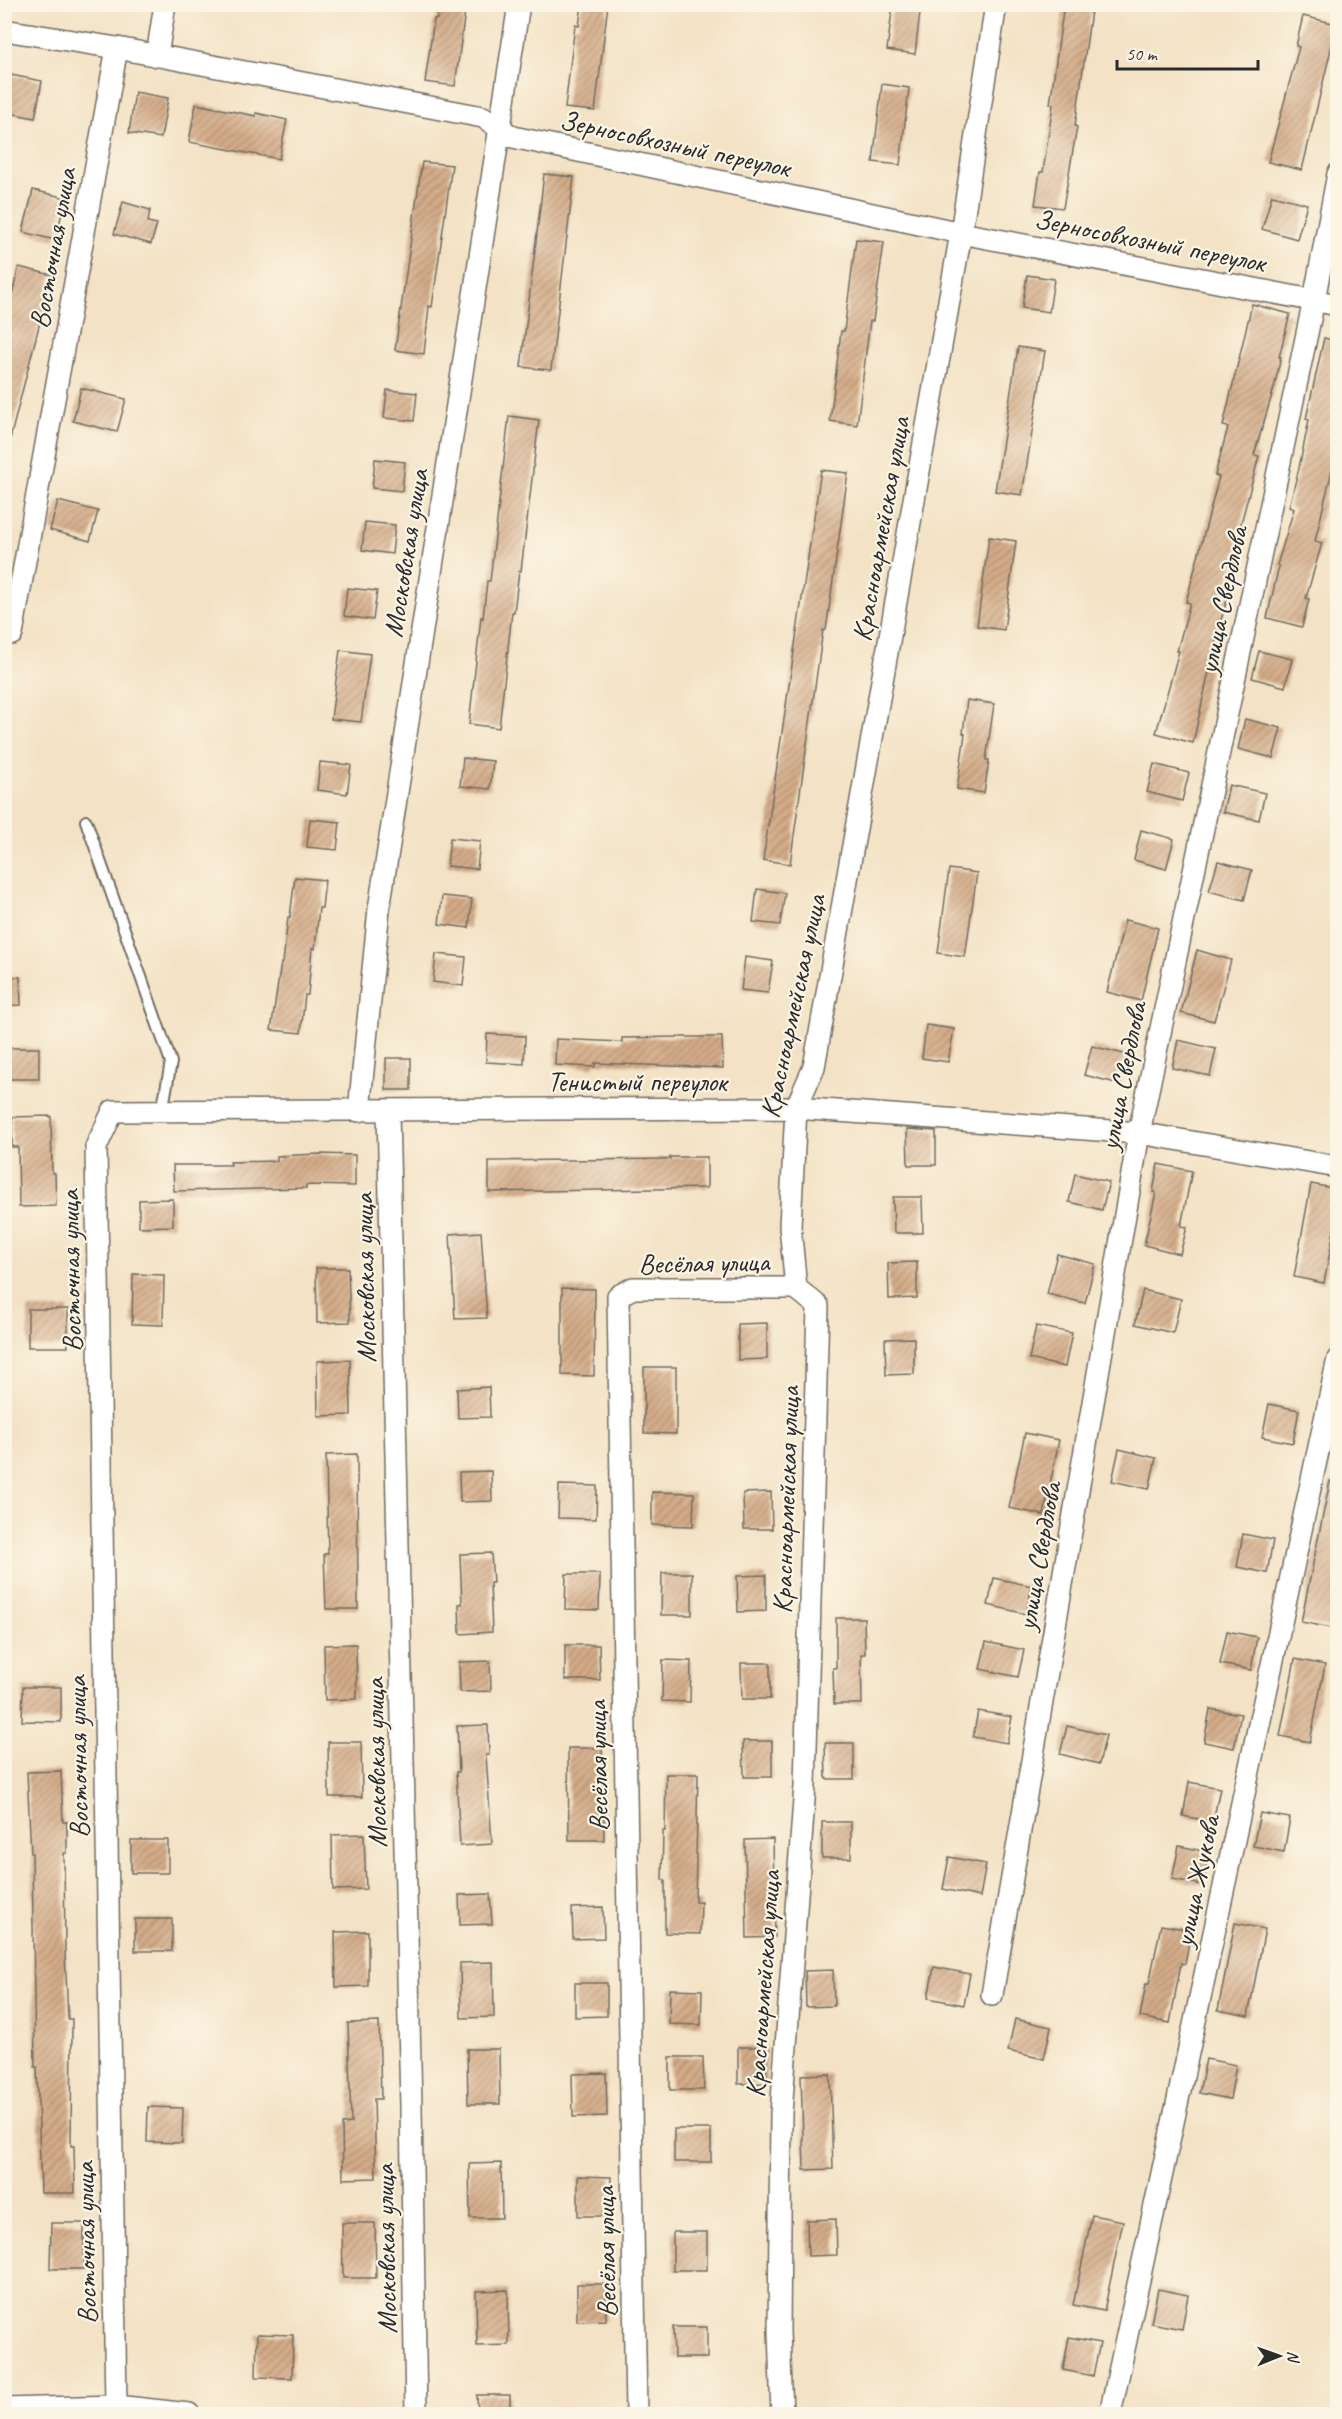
<svg xmlns="http://www.w3.org/2000/svg" width="1342" height="2419" font-family="Caveat,sans-serif">
	<defs>
		<pattern id="building-hatch" width="6" height="6" patternUnits="userSpaceOnUse" patternTransform="scale(1.5)"><rect width="6" height="6" fill="#d4ac88"/><path d="M-1 1l2-2M0 6l6-6M5 7l2-2" fill="none" stroke="#ac8c6f"/></pattern>
	</defs>
	<rect width="100%" height="100%" fill="#fcf5e5"/>
	<filter id="ink" filterUnits="userSpaceOnUse"><feTurbulence type="fractalNoise" baseFrequency=".0167" numOctaves="2"/><feDisplacementMap in="SourceGraphic" scale="12" xChannelSelector="R" yChannelSelector="G"/><feConvolveMatrix kernelMatrix="1 2 1 2 8 2 1 2 1" color-interpolation-filters="sRGB"/></filter>
	<filter id="wash" filterUnits="userSpaceOnUse"><feTurbulence type="fractalNoise" baseFrequency=".008" numOctaves="4" result="noise"/><feDisplacementMap in="SourceGraphic" scale="24" xChannelSelector="R" yChannelSelector="G"/><feGaussianBlur stdDeviation="1.35" result="paint"/><feColorMatrix in="noise" values="0 0 0 0 0 0 0 0 0 0 0 0 0 0 0 0 0 1.4 0 .05"/><feComposite in="paint" operator="in"/></filter>
	<g filter="url(#wash)">
		<rect width="100%" height="100%" fill="#f3e2c5"/>
		<g id="blocks">
			<g fill="url(#building-hatch)">
				<polygon points="438,4 466,4 455,86 425,82 434,19 437,19"/>
				<polygon points="582,4 608,4 595,111 565,108 575,25 579,26"/>
				<polygon points="893,4 921,4 915,54 887,50"/>
				<polygon points="1064,4 1092,4 1075,126 1077,127 1063,208 1035,205 1040,172 1043,172 1053,104 1050,104"/>
				<polygon points="1303,16 1337,24 1302,170 1268,162 1299,47 1296,46"/>
				<polygon points="11,75 42,81 35,118 4,112"/>
				<polygon points="882,84 909,88 900,165 873,162"/>
				<polygon points="135,92 168,98 161,138 129,133"/>
				<polygon points="196,104 256,116 256,113 287,120 279,159 189,142"/>
				<polygon points="422,162 452,165 432,307 429,306 424,354 395,350"/>
				<polygon points="544,174 574,177 551,370 521,367"/>
				<polygon points="33,190 66,198 55,240 23,232"/>
				<polygon points="1272,195 1307,204 1297,239 1262,229"/>
				<polygon points="123,202 150,210 148,222 157,224 151,244 114,234"/>
				<polygon points="856,239 884,242 873,321 870,321 857,425 830,421 841,331 844,331"/>
				<polygon points="19,267 52,275 10,439 4,439 4,324"/>
				<polygon points="1027,275 1054,279 1049,312 1022,308"/>
				<polygon points="1252,304 1290,314 1279,357 1281,357 1274,388 1254,455 1259,456 1236,542 1239,543 1229,581 1232,582 1218,631 1193,743 1156,733 1179,651 1177,651 1190,603 1186,602 1219,477 1215,475 1228,427 1223,426"/>
				<polygon points="1324,338 1338,341 1338,445 1315,541 1322,543 1306,598 1309,599 1302,627 1267,618 1279,566 1277,565 1294,509 1289,507 1299,468 1309,420 1306,419"/>
				<polygon points="1018,347 1045,351 1022,495 995,491"/>
				<polygon points="81,388 126,399 117,432 73,421"/>
				<polygon points="387,390 417,393 414,421 384,418"/>
				<polygon points="509,416 539,420 521,571 519,571 514,612 512,612 499,728 469,724 481,617 483,618 487,581 490,581"/>
				<polygon points="375,459 405,462 402,491 372,488"/>
				<polygon points="821,470 848,473 826,630 823,630 790,864 763,860"/>
				<polygon points="58,501 98,511 90,541 50,530"/>
				<polygon points="365,522 395,525 392,554 362,550"/>
				<polygon points="989,537 1016,541 1004,630 977,626"/>
				<polygon points="347,588 377,591 373,620 344,616"/>
				<polygon points="340,650 370,654 361,722 331,719"/>
				<polygon points="1259,651 1292,659 1285,687 1252,678"/>
				<polygon points="967,700 994,704 986,760 989,760 984,793 957,789 965,734 963,733"/>
				<polygon points="1245,719 1281,728 1273,758 1238,749"/>
				<polygon points="463,758 493,761 490,789 460,786"/>
				<polygon points="320,762 351,765 347,794 317,790"/>
				<polygon points="1154,764 1189,773 1182,801 1147,792"/>
				<polygon points="1229,785 1265,793 1259,820 1223,812"/>
				<polygon points="310,819 340,822 337,850 307,847"/>
				<polygon points="1141,830 1174,839 1166,869 1134,860"/>
				<polygon points="450,838 480,841 477,869 447,866"/>
				<polygon points="1218,861 1252,870 1244,900 1209,891"/>
				<polygon points="949,869 977,873 965,957 938,953"/>
				<polygon points="295,877 325,880 322,908 319,908 315,949 312,948 308,995 305,995 301,1033 271,1030 281,963 283,963 288,917 290,917"/>
				<polygon points="757,889 785,893 780,925 753,922"/>
				<polygon points="442,896 472,899 469,928 439,924"/>
				<polygon points="1125,920 1158,928 1141,1001 1107,992"/>
				<polygon points="1197,950 1231,960 1214,1021 1181,1013"/>
				<polygon points="436,954 466,957 463,986 433,982"/>
				<polygon points="745,957 773,961 768,993 741,990"/>
				<polygon points="4,977 20,977 21,1005 4,1006"/>
				<polygon points="926,1025 954,1029 948,1062 922,1058"/>
				<polygon points="487,1034 525,1036 524,1064 486,1062"/>
				<polygon points="679,1037 722,1037 723,1068 595,1063 595,1067 555,1065 556,1039 622,1042 622,1038"/>
				<polygon points="1178,1040 1216,1049 1210,1076 1172,1068"/>
				<polygon points="1092,1046 1128,1055 1120,1084 1084,1075"/>
				<rect x="4" y="1048" width="35" height="31"/>
				<rect x="386" y="1058" width="25" height="32"/>
				<polygon points="51,1116 52,1173 55,1173 56,1206 19,1207 18,1147 12,1147 12,1117"/>
				<polygon points="907,1129 936,1131 936,1165 908,1165"/>
				<polygon points="319,1154 355,1155 355,1186 306,1185 306,1188 174,1191 173,1165 231,1165 230,1162 277,1161 277,1156"/>
				<polygon points="670,1157 707,1157 707,1188 489,1192 489,1161 670,1159"/>
				<polygon points="1158,1164 1192,1171 1181,1226 1187,1227 1180,1254 1144,1245 1156,1193 1153,1192"/>
				<polygon points="1075,1174 1109,1182 1102,1210 1069,1202"/>
				<polygon points="1311,1184 1338,1189 1338,1210 1324,1283 1294,1277"/>
				<polygon points="893,1197 922,1197 923,1233 894,1233"/>
				<polygon points="173,1199 173,1226 139,1227 139,1200"/>
				<polygon points="481,1232 487,1318 455,1319 450,1234"/>
				<polygon points="1057,1254 1095,1264 1085,1303 1047,1294"/>
				<polygon points="917,1262 917,1298 889,1299 888,1263"/>
				<polygon points="316,1268 348,1268 350,1322 317,1323"/>
				<polygon points="133,1274 164,1275 163,1325 132,1324"/>
				<polygon points="562,1288 595,1289 594,1376 562,1375"/>
				<polygon points="1143,1290 1181,1299 1173,1333 1135,1324"/>
				<rect x="28" y="1309" width="40" height="38"/>
				<polygon points="767,1323 767,1359 738,1360 738,1324"/>
				<polygon points="1036,1326 1072,1333 1065,1367 1029,1359"/>
				<polygon points="914,1338 914,1374 886,1375 885,1339"/>
				<polygon points="350,1360 351,1415 318,1416 317,1361"/>
				<polygon points="644,1367 676,1367 676,1434 644,1433"/>
				<polygon points="489,1387 490,1417 458,1418 457,1389"/>
				<polygon points="1269,1404 1299,1410 1293,1443 1262,1437"/>
				<polygon points="1025,1433 1059,1440 1044,1515 1009,1508"/>
				<polygon points="1119,1449 1156,1458 1149,1489 1112,1481"/>
				<polygon points="357,1454 358,1609 326,1609 324,1554 328,1554 326,1455"/>
				<polygon points="491,1471 492,1501 460,1502 459,1472"/>
				<polygon points="1330,1481 1338,1482 1338,1599 1332,1628 1301,1622"/>
				<polygon points="559,1485 597,1486 596,1519 558,1518"/>
				<polygon points="652,1492 694,1493 693,1526 652,1525"/>
				<polygon points="771,1492 772,1529 744,1529 743,1493"/>
				<polygon points="1243,1534 1273,1540 1267,1573 1237,1567"/>
				<polygon points="491,1553 493,1583 490,1583 492,1632 460,1634 459,1604 462,1604 460,1554"/>
				<polygon points="662,1573 692,1573 692,1615 661,1615"/>
				<polygon points="566,1574 600,1574 599,1610 565,1609"/>
				<polygon points="766,1575 766,1611 738,1612 737,1576"/>
				<polygon points="994,1578 1032,1586 1026,1614 988,1605"/>
				<polygon points="836,1618 864,1618 865,1654 861,1654 862,1704 834,1704 833,1668 836,1668"/>
				<polygon points="1227,1631 1257,1637 1251,1670 1220,1664"/>
				<polygon points="986,1642 1024,1650 1018,1677 980,1669"/>
				<polygon points="356,1644 357,1699 325,1700 324,1645"/>
				<polygon points="565,1645 599,1645 600,1680 565,1680"/>
				<polygon points="1295,1659 1325,1665 1310,1742 1280,1736"/>
				<polygon points="663,1660 691,1661 690,1702 662,1701"/>
				<polygon points="490,1661 491,1691 460,1692 459,1662"/>
				<polygon points="741,1663 770,1663 770,1699 742,1699"/>
				<polygon points="23,1687 61,1687 61,1722 22,1721"/>
				<polygon points="1210,1709 1241,1714 1234,1748 1204,1742"/>
				<polygon points="978,1711 1012,1717 1007,1743 973,1737"/>
				<polygon points="488,1725 489,1755 486,1755 492,1844 460,1846 456,1772 459,1772 457,1726"/>
				<polygon points="1067,1726 1106,1735 1099,1764 1060,1754"/>
				<polygon points="743,1741 772,1741 772,1777 744,1777"/>
				<polygon points="328,1742 361,1742 362,1797 329,1797"/>
				<polygon points="825,1743 854,1743 854,1779 826,1779"/>
				<polygon points="568,1748 602,1748 604,1840 569,1840"/>
				<polygon points="61,1771 63,1822 67,1822 67,1853 64,1853 65,1951 68,2019 72,2019 71,2146 74,2146 75,2193 41,2193 37,2067 35,2067 32,1853 31,1853 27,1772"/>
				<polygon points="666,1774 698,1774 695,1902 701,1902 700,1934 665,1933 665,1880 662,1880 663,1831 665,1831"/>
				<polygon points="1189,1782 1220,1788 1213,1822 1183,1816"/>
				<polygon points="1260,1813 1290,1818 1284,1852 1253,1846"/>
				<rect x="822" y="1822" width="29" height="36"/>
				<polygon points="364,1834 366,1889 333,1890 332,1835"/>
				<polygon points="773,1839 775,1937 747,1938 745,1840"/>
				<rect x="131" y="1840" width="37" height="33"/>
				<polygon points="1179,1846 1209,1852 1203,1885 1172,1879"/>
				<polygon points="949,1857 986,1864 980,1897 943,1889"/>
				<polygon points="490,1894 492,1924 460,1925 459,1895"/>
				<polygon points="603,1907 604,1938 573,1939 572,1908"/>
				<rect x="135" y="1919" width="37" height="32"/>
				<polygon points="1235,1923 1265,1929 1248,2016 1218,2010"/>
				<polygon points="1161,1925 1191,1930 1185,1964 1181,1963 1170,2023 1140,2017 1146,1984 1149,1984"/>
				<polygon points="368,1931 368,1986 336,1987 335,1932"/>
				<polygon points="493,1962 494,2017 461,2018 460,1963"/>
				<polygon points="934,1967 970,1974 964,2005 928,1998"/>
				<polygon points="833,1970 834,2006 806,2007 805,1971"/>
				<polygon points="575,1983 607,1983 607,2016 575,2017"/>
				<polygon points="670,1989 702,1990 701,2025 669,2024"/>
				<polygon points="1015,2019 1051,2027 1044,2059 1008,2051"/>
				<polygon points="379,2022 381,2099 374,2099 376,2178 343,2179 342,2124 351,2123 348,2023"/>
				<polygon points="738,2047 766,2047 767,2083 738,2084"/>
				<polygon points="467,2049 499,2049 500,2104 468,2104"/>
				<polygon points="670,2057 703,2057 704,2090 670,2090"/>
				<polygon points="1206,2059 1236,2065 1230,2099 1199,2093"/>
				<polygon points="606,2073 607,2116 573,2117 572,2074"/>
				<polygon points="830,2074 833,2169 804,2170 801,2075"/>
				<polygon points="148,2107 183,2108 182,2143 147,2142"/>
				<rect x="674" y="2129" width="37" height="33"/>
				<polygon points="501,2163 502,2218 470,2218 469,2164"/>
				<polygon points="578,2176 611,2177 610,2216 578,2216"/>
				<polygon points="1092,2215 1123,2221 1104,2311 1073,2305"/>
				<polygon points="836,2219 837,2255 808,2256 807,2220"/>
				<polygon points="51,2223 84,2223 84,2269 50,2269"/>
				<polygon points="342,2223 375,2223 376,2278 343,2278"/>
				<rect x="673" y="2232" width="34" height="38"/>
				<polygon points="577,2284 606,2284 606,2320 577,2321"/>
				<polygon points="1158,2289 1188,2295 1182,2329 1151,2323"/>
				<polygon points="508,2290 509,2345 477,2346 476,2291"/>
				<polygon points="673,2327 707,2327 707,2358 674,2358"/>
				<polygon points="257,2334 293,2335 292,2378 256,2377"/>
				<polygon points="1069,2337 1100,2343 1093,2376 1063,2370"/>
				<polygon points="477,2395 510,2395 510,2415 478,2415"/>
			</g>
		</g>
	</g>
	<g filter="url(#ink)">
		<use href="#blocks" fill-opacity="0" stroke="#716b61" stroke-width="1.5"/>
		<g fill="none" stroke-linecap="round" stroke-linejoin="round">
			<defs>
				<polyline id="service" points="86,821 171,1062 162,1112"/>
				<g id="minor">
					<polyline points="4,30 117,48 483,117 513,137 961,233 1338,305"/>
					<polyline points="157,56 165,4"/>
					<polyline points="12,634 117,48"/>
					<polyline points="359,1111 379,909 519,4"/>
					<polyline points="388,1111 411,2107 416,2414"/>
					<polyline points="992,1995 1139,1133 1314,300 1338,174"/>
					<polyline points="116,2406 96,1147 113,1111 796,1108 1139,1133 1338,1167"/>
					<polyline points="4,2409 116,2406 189,2414"/>
					<polyline points="636,2414 618,1296 633,1288 796,1288"/>
					<polyline points="782,2414 779,2331 781,2114 805,1786 818,1306 796,1288 790,1226 796,1108 814,1067 961,233 996,4"/>
					<polyline points="1110,2414 1338,1359"/>
				</g>
			</defs>
			<use href="#service" stroke="#716b61" stroke-width="14"/>
			<use href="#minor" stroke="#716b61" stroke-width="24"/>
			<use href="#service" stroke="#fff" stroke-width="10"/>
			<use href="#minor" stroke="#fff" stroke-width="21"/>
		</g>
	</g>
	<g text-anchor="middle" stroke-width="4.5" stroke-linejoin="round" paint-order="stroke">
		<g font-size="28" fill="#2b2b2b" stroke="#fcf5e5">
			<text transform="translate(675 143) rotate(12)" y="10">Зерносовхозный переулок</text>
			<text transform="translate(1150 240) rotate(11)" y="10">Зерносовхозный переулок</text>
			<text transform="translate(52 248) rotate(-80)" y="10">Восточная улица</text>
			<text transform="translate(880 529) rotate(-80)" y="10">Красноармейская улица</text>
			<text transform="translate(405 553) rotate(-81)" y="10">Московская улица</text>
			<text transform="translate(1222 600) rotate(-78)" y="10">улица Свердлова</text>
			<text transform="translate(792 1006) rotate(-78)" y="10">Красноармейская улица</text>
			<text transform="translate(1122 1076) rotate(-79)" y="10">улица Свердлова</text>
			<text x="637" y="1091">Тенистый переулок</text>
			<text transform="translate(704 1262) rotate(-1)" y="10">Весёлая улица</text>
			<text transform="translate(70 1271) rotate(-91)" y="10">Восточная улица</text>
			<text transform="translate(364 1278) rotate(-91)" y="10">Московская улица</text>
			<text transform="translate(785 1500) rotate(-88)" y="10">Красноармейская улица</text>
			<text transform="translate(1038 1556) rotate(-80)" y="10">улица Свердлова</text>
			<text transform="translate(77 1757) rotate(-91)" y="10">Восточная улица</text>
			<text transform="translate(375 1763) rotate(-91)" y="10">Московская улица</text>
			<text transform="translate(597 1766) rotate(-91)" y="10">Весёлая улица</text>
			<text transform="translate(1196 1881) rotate(-78)" y="10">улица Жукова</text>
			<text transform="translate(762 1984) rotate(-86)" y="10">Красноармейская улица</text>
			<text transform="translate(85 2243) rotate(-91)" y="10">Восточная улица</text>
			<text transform="translate(385 2249) rotate(-91)" y="10">Московская улица</text>
			<text transform="translate(605 2252) rotate(-91)" y="10">Весёлая улица</text>
		</g>
	</g>
	<rect width="1342" height="2419" fill="none" stroke="#fcf5e5" stroke-width="24"/>
	<g transform="translate(1279 2356) rotate(89)" stroke="#fcf5e5" stroke-width="4.5" paint-order="stroke">
	<path d="M0-4.5L10 22L0 15L-10 22Z" fill="#2b2b2b"/>
	<text y="-9" font-size="16" font-weight="bold" text-anchor="middle" fill="#2b2b2b">N</text>
	</g>
	<path d="M1117 60v9h141v-9" fill="none" stroke="#2b2b2b" stroke-width="3"/>
	<text x="1126" y="60" font-size="18" fill="#2b2b2b" stroke="#fcf5e5" stroke-width="4.5" paint-order="stroke">50 m</text>
</svg>
